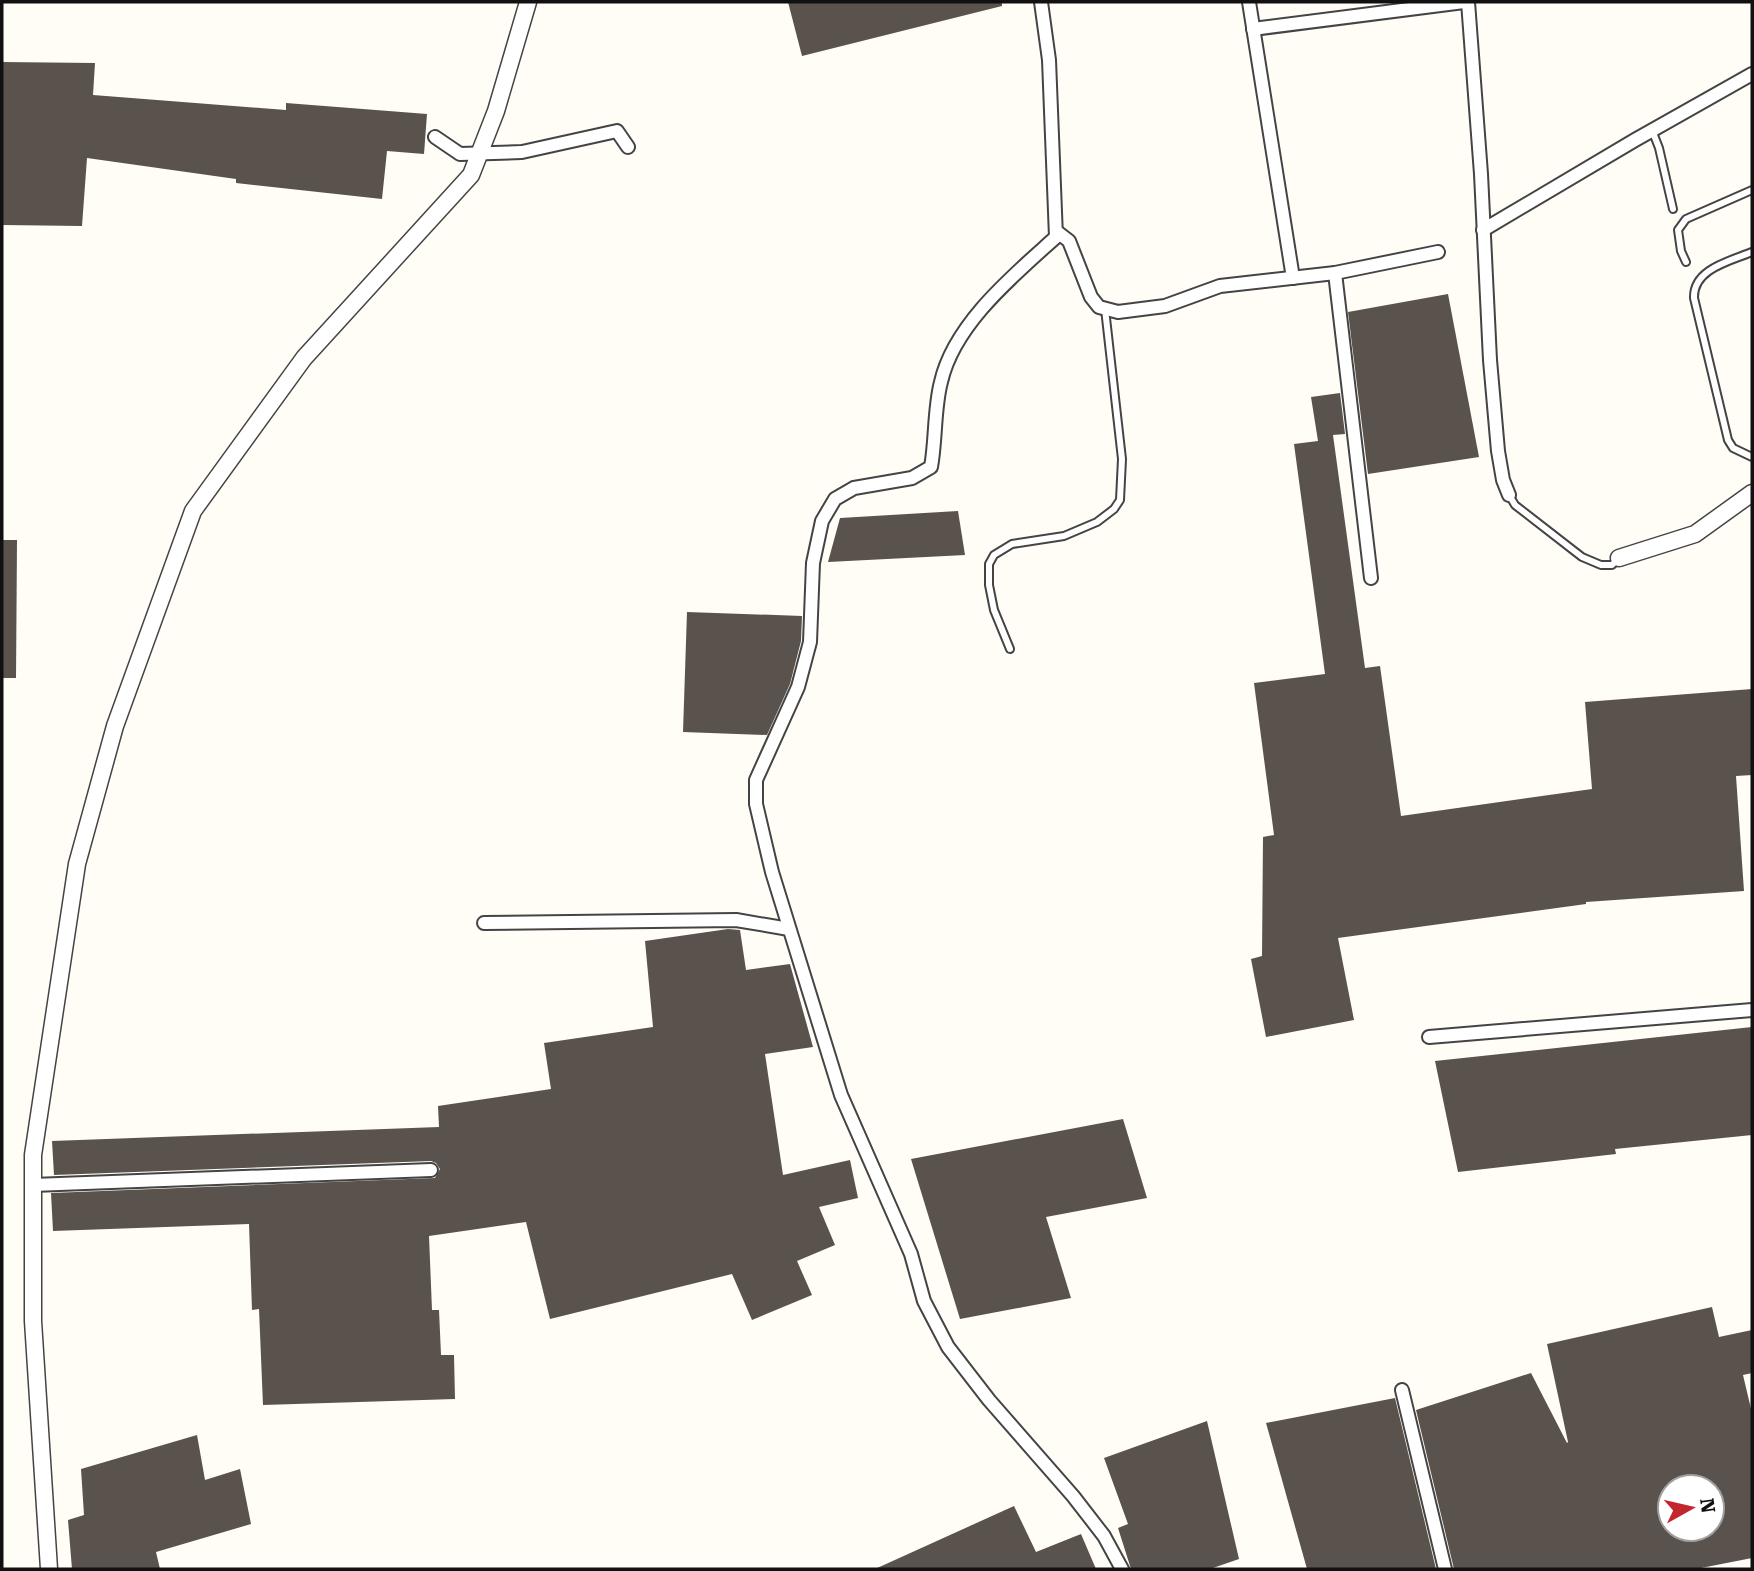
<svg xmlns="http://www.w3.org/2000/svg" width="1754" height="1571" font-family="'Roboto Serif',serif">
	<rect width="100%" height="100%" fill="#fffdf5"/>
	<g fill="#5a524d" fill-rule="evenodd">
		<polygon points="788,2 1002,2 1002,6 802,56"/>
		<polygon points="2,62 95,63 93,95 286,110 286,103 427,114 424,154 387,151 382,199 236,183 236,179 87,158 82,226 2,225"/>
		<polygon points="1448,294 1479,457 1368,474 1348,312"/>
		<polygon points="1340,393 1345,434 1333,435 1365,668 1380,666 1401,816 1592,789 1585,702 1752,689 1752,775 1736,776 1744,891 1586,902 1586,904 1338,938 1354,1020 1266,1037 1251,959 1262,956 1263,837 1274,835 1254,683 1325,674 1294,444 1318,441 1311,397"/>
		<polygon points="958,511 965,555 828,562 840,518"/>
		<polygon points="2,540 17,540 16,678 2,678"/>
		<polygon points="687,612 802,616 801,641 790,684 767,735 683,732"/>
		<polygon points="728,929 740,930 746,970 790,964 813,1047 765,1054 783,1175 850,1160 858,1198 819,1207 835,1245 797,1261 812,1295 752,1320 732,1274 550,1319 526,1222 429,1236 432,1310 439,1310 441,1355 454,1355 455,1399 263,1405 259,1309 252,1310 249,1224 53,1231 51,1193 435,1178 440,1169 436,1163 431,1161 54,1175 52,1141 439,1127 438,1106 551,1089 544,1043 653,1027 645,941"/>
		<polygon points="1752,1027 1752,1135 1615,1149 1616,1154 1458,1172 1435,1061"/>
		<polygon points="1123,1119 1147,1198 1046,1217 1071,1298 960,1319 911,1159"/>
		<path d="M1712,1307l7,30 33,-7v43l-9,2 9,38v145l-56,11h-242l-38,-159 115,-37 36,70 1,-1 -21,-98zM1670,1487h42v42h-42z"/>
		<polygon points="1395,1398 1436,1569 1307,1569 1266,1423"/>
		<polygon points="1207,1421 1239,1559 1210,1569 1131,1569 1118,1528 1128,1524 1104,1458"/>
		<polygon points="197,1435 205,1480 240,1469 251,1524 156,1552 160,1569 72,1569 68,1520 84,1515 81,1469"/>
		<polygon points="1014,1506 1036,1552 1081,1534 1096,1569 875,1569"/>
	</g>
	<g fill="none" stroke-linecap="round" stroke-linejoin="round">
		<defs>
			<g id="service">
				<polyline points="1652,130 1659,148 1673,209"/>
				<path d="M1752,252c-22,9 -59,17 -58,46l34,142 5,8 19,9"/>
				<polyline points="1686,262 1681,251 1678,230 1686,219 1752,190"/>
				<polyline points="1509,495 1515,505 1582,557 1601,565 1612,565 1619,558"/>
				<polyline points="1010,649 994,610 989,585 989,564 994,555 1012,544 1064,536 1097,522 1114,509 1120,500 1122,459 1105,309"/>
			</g>
			<g id="minor">
				<path d="M1041,2l8,58 7,177c-42,38 -102,87 -115,145 -7,26 -5,58 -10,85l-19,11 -58,10 -19,11 -13,22 -9,42 -3,79 -12,45 -42,93v24l16,68 69,223 70,159 13,47 24,46 41,53 84,96 31,40 18,33"/>
				<polyline points="1249,2 1293,278"/>
				<polyline points="1468,2 1481,174 1490,360 1498,451 1503,480 1509,495"/>
				<polyline points="1253,29 1464,2"/>
				<polyline points="435,137 460,154 522,152 617,131 628,147"/>
				<polyline points="1483,230 1635,140 1752,74"/>
				<polyline points="1056,231 1069,241 1091,297 1099,307 1118,312 1165,306 1220,286 1335,273 1438,252"/>
				<polyline points="1335,273 1371,578"/>
				<polyline points="484,923 736,920 789,929"/>
				<polyline points="1429,1037 1752,1010"/>
				<polyline points="33,1185 431,1170"/>
				<polyline points="1402,1390 1445,1569"/>
			</g>
			<g id="tertiary">
				<polyline points="1619,558 1695,534 1752,493"/>
				<polyline points="49,1569 33,1321 33,1155 77,864 115,726 193,511 304,358 471,175 496,111 528,2"/>
			</g>
		</defs>
		<use href="#service" stroke="#444" stroke-width="10"/>
		<use href="#minor" stroke="#444" stroke-width="16"/>
		<use href="#tertiary" stroke="#444" stroke-width="19"/>
		<use href="#service" stroke="#fff" stroke-width="6"/>
		<use href="#minor" stroke="#fff" stroke-width="12"/>
		<use href="#tertiary" stroke="#fff" stroke-width="16"/>
	</g>
	<rect width="1754" height="1571" fill="none" stroke="#111111" stroke-width="7"/>
	<g transform="translate(1691 1508) rotate(82)"><circle r="33" fill="#ffffff" stroke="#a0a0a0" stroke-width="2"/>
	<path d="M0-5L12 26L0 18L-12 26Z" fill="#c4262e"/>
	<text y="-10" font-size="19" font-weight="bold" text-anchor="middle" fill="#111111">N</text>
	</g>
</svg>
